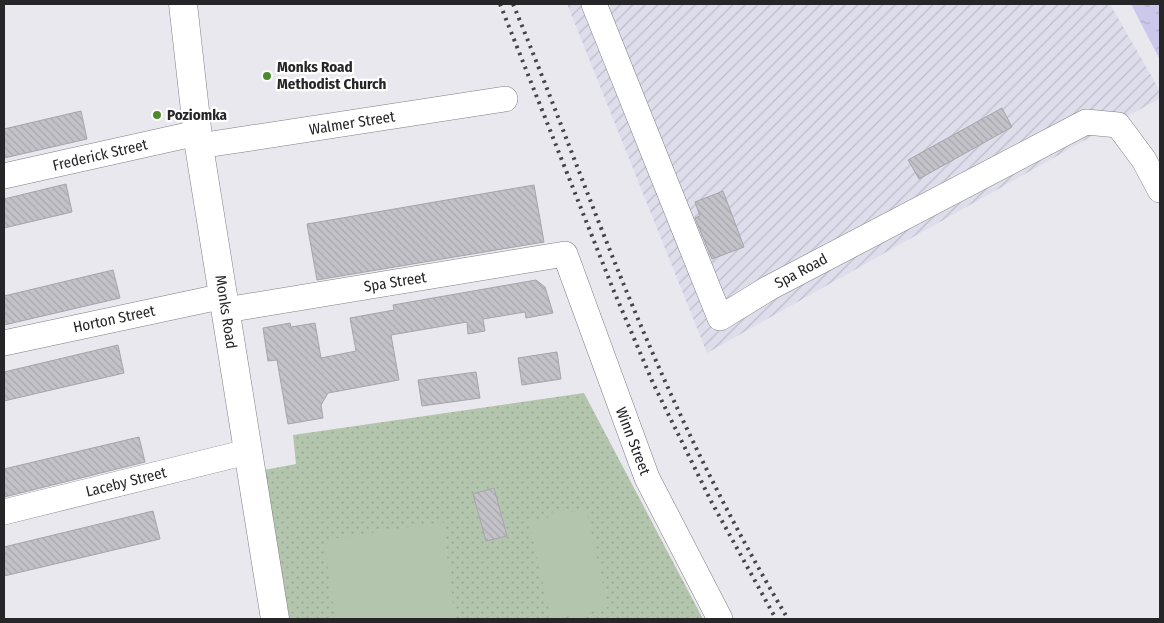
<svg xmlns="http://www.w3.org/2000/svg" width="1164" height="623" font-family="'Fira Sans Condensed',sans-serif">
	<defs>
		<pattern id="industrial-furrows" width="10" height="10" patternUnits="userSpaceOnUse" patternTransform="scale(1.25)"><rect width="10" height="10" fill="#deddeb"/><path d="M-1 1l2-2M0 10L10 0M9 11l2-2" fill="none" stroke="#bebeca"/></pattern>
		<pattern id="grass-dots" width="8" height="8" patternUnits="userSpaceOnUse" patternTransform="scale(1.25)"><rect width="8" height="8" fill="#b3c5ac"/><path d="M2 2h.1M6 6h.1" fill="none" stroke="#9aa994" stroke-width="1.8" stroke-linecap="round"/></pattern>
		<pattern id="water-ripples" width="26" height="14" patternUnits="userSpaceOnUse" patternTransform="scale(1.25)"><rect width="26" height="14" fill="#cbc8eb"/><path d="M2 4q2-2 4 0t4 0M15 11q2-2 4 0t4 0" fill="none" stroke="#aeacca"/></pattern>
		<pattern id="building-back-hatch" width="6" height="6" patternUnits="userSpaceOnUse" patternTransform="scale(1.25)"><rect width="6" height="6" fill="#c3c2c9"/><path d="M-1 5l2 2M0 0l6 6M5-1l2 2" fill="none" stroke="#a7a7ad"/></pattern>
	</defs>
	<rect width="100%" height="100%" fill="#e9e8ef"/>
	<polygon fill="url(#industrial-furrows)" points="567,4 1110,4 1160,91 1160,98 707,353"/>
	<polygon fill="url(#grass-dots)" points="584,393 703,619 286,619 259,471 296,464 293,435"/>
	<g fill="#b3c5ac">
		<polygon points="565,509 567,513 586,509 608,607 589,612 590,616 577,619 575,619 574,615 551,619 529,522 550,517 550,513"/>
		<polygon points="443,522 455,619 335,619 324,540"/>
	</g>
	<polygon fill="url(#water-ripples)" points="1131,4 1160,4 1160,60"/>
	<g fill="url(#building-back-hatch)" stroke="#a6a5ab">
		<polygon points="1002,108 1012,127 919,179 908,160"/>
		<polygon points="81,111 87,139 4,158 4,129"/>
		<polygon points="66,184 72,212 4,228 4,199"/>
		<polygon points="534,185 544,242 317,280 307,224"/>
		<polygon points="723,191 744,247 712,259 695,218 700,216 695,202"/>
		<polygon points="113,270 120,298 4,325 4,296"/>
		<polygon points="536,280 545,287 553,313 526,318 525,312 483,319 485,331 468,334 467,322 391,335 399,380 328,393 321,405 323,418 288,424 277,360 268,361 263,328 290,323 291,327 315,323 321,358 356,351 350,318 394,310 393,305"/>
		<polygon points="118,345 124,373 4,401 4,372"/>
		<polygon points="557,352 561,379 522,385 518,358"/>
		<polygon points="476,372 480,398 422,406 418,380"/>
		<polygon points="139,437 145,462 4,497 4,469"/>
		<polygon points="494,488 507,536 486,541 473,494"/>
		<polygon points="153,511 160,539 4,576 4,547"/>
	</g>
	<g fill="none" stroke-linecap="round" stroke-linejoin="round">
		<defs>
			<g id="minor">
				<polyline points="594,4 720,318 769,288 1086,122 1118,125 1144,160 1160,190"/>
				<polyline points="199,146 505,99"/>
				<polyline points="4,176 197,133"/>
				<polyline points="226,310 565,254 647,478 720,619"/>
				<polyline points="4,343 224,296"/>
				<polyline points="4,512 247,452"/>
			</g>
			<polyline id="major" points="183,4 199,146 275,619"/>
		</defs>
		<use href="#minor" stroke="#7e7e84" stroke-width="26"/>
		<use href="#major" stroke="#7e7e84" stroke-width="29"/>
		<use href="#minor" stroke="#fff" stroke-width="25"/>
		<use href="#major" stroke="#fff" stroke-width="28"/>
		<g stroke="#454548" stroke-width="4" stroke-dasharray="2.5 5" stroke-linecap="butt">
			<polyline points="500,4 613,289 653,383 711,501 776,619"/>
			<path d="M513,4c46,111 86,225 134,336 41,96 88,190 141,279"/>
		</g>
	</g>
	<g fill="#4c8b2c" stroke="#fff" stroke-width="2">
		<circle cx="267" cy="76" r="5"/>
		<circle cx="157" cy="115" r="5"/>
	</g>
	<g text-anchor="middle" stroke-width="4.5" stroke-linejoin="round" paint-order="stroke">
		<g font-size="15" font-weight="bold" fill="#262628" stroke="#fff" text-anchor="start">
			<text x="277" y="72">Monks Road<tspan x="277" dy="17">Methodist Church</tspan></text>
			<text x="167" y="120">Poziomka</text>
		</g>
		<g font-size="15" fill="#262628" stroke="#fff">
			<text transform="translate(352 123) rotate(-9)" y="5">Walmer Street</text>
			<text transform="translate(100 155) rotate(-13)" y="5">Frederick Street</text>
			<text transform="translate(801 271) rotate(-28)" y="5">Spa Road</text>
			<text transform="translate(395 282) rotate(-9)" y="5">Spa Street</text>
			<text transform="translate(226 312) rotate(81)" y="5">Monks Road</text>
			<text transform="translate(114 319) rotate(-12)" y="5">Horton Street</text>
			<text transform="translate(633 441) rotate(69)" y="5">Winn Street</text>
			<text transform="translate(126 482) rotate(-14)" y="5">Laceby Street</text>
		</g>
	</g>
	<rect width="1164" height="623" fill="none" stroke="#262628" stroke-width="10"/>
</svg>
